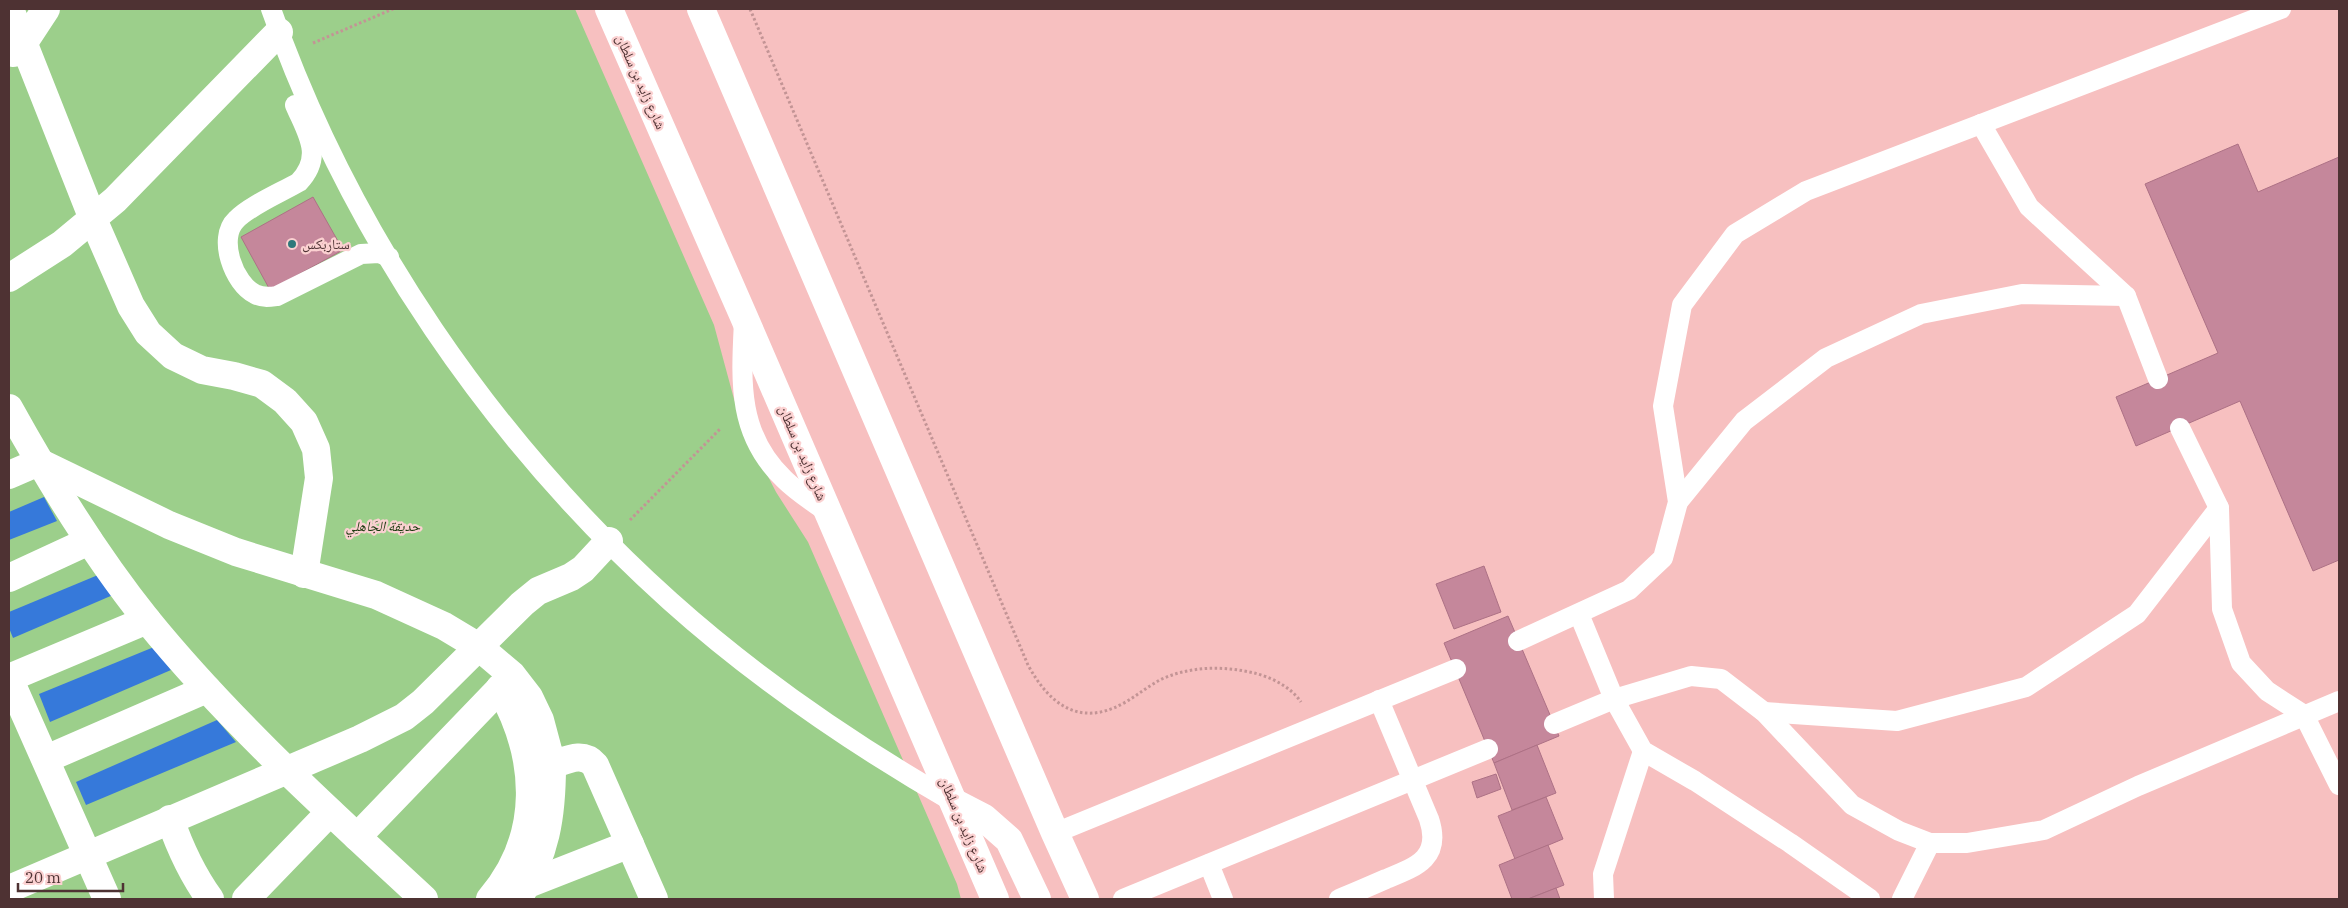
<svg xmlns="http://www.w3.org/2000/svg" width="2348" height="908" font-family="'IBM Plex Serif','Noto Naskh Arabic',serif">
	<rect width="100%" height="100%" fill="#f7c0c0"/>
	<polygon fill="#9ccf8b" points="9,9 575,9 714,325 734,399 749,439 776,492 808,542 957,884 961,899 9,899"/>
	<g fill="#3679da">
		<polygon points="44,497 57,521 9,540 9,512"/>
		<polygon points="98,575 113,595 13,638 9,628 9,612"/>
		<polygon points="154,647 171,670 50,722 39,694"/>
		<polygon points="217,720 236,742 86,805 76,782"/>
	</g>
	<g fill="#c5879b" stroke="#ad7185">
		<polygon points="2238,144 2258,192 2339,157 2339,560 2313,571 2240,401 2136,446 2116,397 2218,353 2145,184"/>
		<polygon points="313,197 343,250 270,290 241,237"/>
		<polygon points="1484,566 1501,612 1454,629 1436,584"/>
		<polygon points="1508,616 1559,736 1494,763 1444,643"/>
		<polygon points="1537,745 1556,793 1512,810 1494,763"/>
		<polygon points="1496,774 1501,789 1477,798 1472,782"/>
		<polygon points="1546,797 1563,839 1515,859 1498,816"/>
		<polygon points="1548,845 1564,885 1528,899 1512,899 1499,865"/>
		<polygon points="1556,888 1560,899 1528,899"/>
	</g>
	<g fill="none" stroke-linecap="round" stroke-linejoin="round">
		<g stroke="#c39495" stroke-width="3" stroke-dasharray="2.5 2.5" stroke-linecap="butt">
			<path d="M750,9l278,656c21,39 51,62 94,39 15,-8 27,-19 42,-26 29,-12 60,-12 90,-5 17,4 37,14 47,29"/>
			<polyline points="313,43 393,9"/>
			<polyline points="630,520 721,428"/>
		</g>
		<g stroke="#fff" stroke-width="20">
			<path d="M271,9c79,225 222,433 399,592 87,78 184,144 285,202"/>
			<path d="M295,105c12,28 29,51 4,77 -17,10 -50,24 -63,38 -19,18 -2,64 19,74 7,4 14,3 22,2l84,-42 18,-1 10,4"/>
			<polyline points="1981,124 2029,207 2126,296 2158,379"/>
			<path d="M744,321c-3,60 -7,113 40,158 13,13 29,23 43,33"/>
			<polyline points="2180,428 2219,508 2222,609 2241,663 2267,691 2304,715 2339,785"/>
			<polyline points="1678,502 1744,421 1826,358 1921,314 2022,294 2126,296"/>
			<polyline points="1579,614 1614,699 1643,751 1695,781 1790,843 1870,899"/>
			<polyline points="1518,641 1629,590 1663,558 1678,502 1663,406 1682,305 1735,234 1806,191 2281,9"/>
			<polyline points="1764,712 1897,721 2026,687 2137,614 2219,508"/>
			<polyline points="1554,724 1614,699 1691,676 1721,679 1764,712 1852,805 1899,831 1930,843 1967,843 2044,830 2138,786 2339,701"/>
			<polyline points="1055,833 1456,669"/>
			<polyline points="1209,864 1223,899"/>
			<polyline points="1123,899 1488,749"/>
			<path d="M1339,899c15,-6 31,-13 47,-20 30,-12 56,-21 43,-60l-50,-119"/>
			<polyline points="1604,899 1603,874 1643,751"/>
			<polyline points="1902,899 1930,843"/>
		</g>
		<g stroke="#fff" stroke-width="28">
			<polyline points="10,9 93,219 131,306 148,333 173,356 202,370 234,376 262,384 285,401 304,422 316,449 319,478 304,574"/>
			<polyline points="13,53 23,44 46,9"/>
			<polyline points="9,278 62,244 115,200 279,32"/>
			<path d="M9,408c41,74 85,146 138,212 83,102 181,190 277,279"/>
			<path d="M9,475l30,-13 130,63 67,27 140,43 68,31 35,21 33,28 17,22 11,23 12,45c15,-5 31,-14 43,0l59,134"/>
			<polyline points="9,578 89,541"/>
			<polyline points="9,678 107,899"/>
			<polyline points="9,678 147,620"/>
			<polyline points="46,759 207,689"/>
			<path d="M170,819c10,29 22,55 40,80"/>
			<polyline points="357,837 512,676"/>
			<polyline points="528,884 630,844"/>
			<polyline points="9,889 360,739 404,717 423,702 522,604 538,591 571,577 583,569 609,541"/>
			<polyline points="246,899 330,812"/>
			<path d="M490,899c54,-63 49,-142 10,-211"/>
			<path d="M518,899c28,-44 34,-83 34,-134"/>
		</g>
		<g stroke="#fff" stroke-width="28">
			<polyline points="609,9 744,317 995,899"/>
			<polyline points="701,9 1055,833 1085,899"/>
			<polyline points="955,803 984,818 1009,840 1037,899"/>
		</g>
	</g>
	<circle fill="#2f797b" stroke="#fbd1d1" stroke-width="2" cx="292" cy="244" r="5"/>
	<g text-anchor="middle" stroke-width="4.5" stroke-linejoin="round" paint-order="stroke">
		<g font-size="14" fill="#4e3233" stroke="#fbd1d1">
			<text transform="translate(641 82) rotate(66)" y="5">شارع زايد بن سلطان</text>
			<text transform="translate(803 453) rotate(67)" y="5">شارع زايد بن سلطان</text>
			<text transform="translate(964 825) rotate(67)" y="5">شارع زايد بن سلطان</text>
		</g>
		<g font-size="14" fill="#4e3233" stroke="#fbd1d1" text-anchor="start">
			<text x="302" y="249">ستاربكس</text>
		</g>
		<g font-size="14" font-style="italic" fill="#18370c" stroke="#fbd1d1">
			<text x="383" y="531">حديقة الجَاهلِي</text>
		</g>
	</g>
	<rect width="2348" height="908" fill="none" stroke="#4e3233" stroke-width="20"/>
	<path d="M18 883v8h105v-8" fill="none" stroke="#4e3233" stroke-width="2.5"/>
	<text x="25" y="883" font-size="15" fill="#4e3233" stroke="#fbd1d1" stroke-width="4" paint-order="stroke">20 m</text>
</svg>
